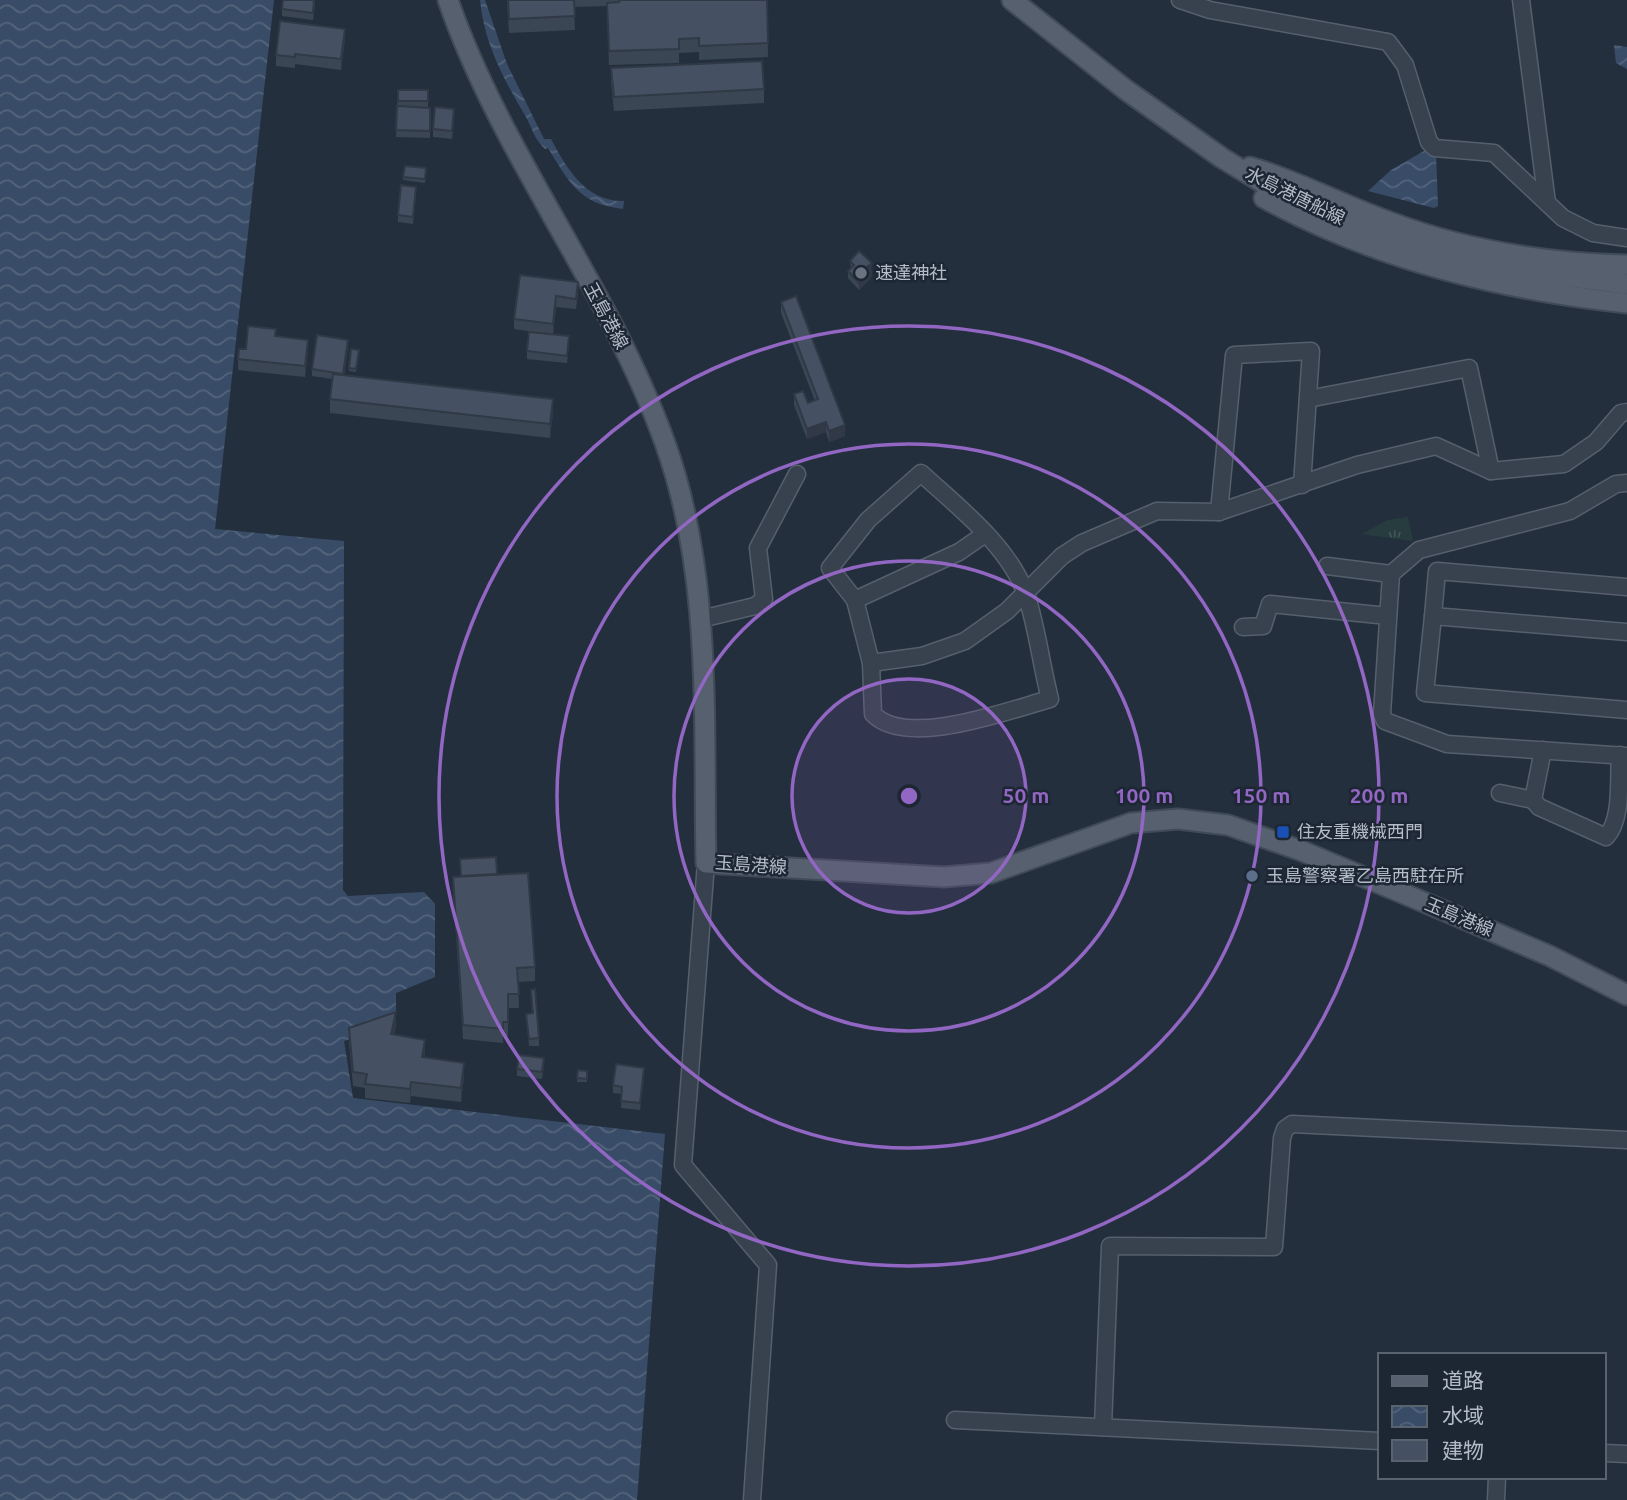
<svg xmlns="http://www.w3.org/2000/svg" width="1627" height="1500" font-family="Ubuntu,'Noto Sans JP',sans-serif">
	<defs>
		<pattern id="park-tufts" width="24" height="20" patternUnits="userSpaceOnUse" patternTransform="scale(1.75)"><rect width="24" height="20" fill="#263c3f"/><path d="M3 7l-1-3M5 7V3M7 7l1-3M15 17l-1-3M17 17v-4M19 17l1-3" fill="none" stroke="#435659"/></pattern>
		<pattern id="water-waves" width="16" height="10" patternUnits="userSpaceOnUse" patternTransform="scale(1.75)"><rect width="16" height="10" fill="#394c67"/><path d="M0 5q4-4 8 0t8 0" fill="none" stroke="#53647b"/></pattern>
	</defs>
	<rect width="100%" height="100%" fill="#242f3e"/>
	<polygon fill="url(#park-tufts)" points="1408,517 1413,541 1362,534 1388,520"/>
	<g fill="url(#water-waves)">
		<polygon points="0,0 274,0 215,529 344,541 343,890 348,896 424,892 435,904 435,977 396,993 396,1024 344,1041 353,1098 665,1134 637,1500 0,1500"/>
		<path d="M480,0h5l22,64 37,75h7c16,30 35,63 73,62l-1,8c-44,-5 -54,-27 -75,-61l-3,1c-11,-10 -12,-19 -19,-32 -22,-37 -42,-74 -46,-117z"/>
		<polygon points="1614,45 1627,47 1627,69 1616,63"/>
		<polygon points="1424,151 1436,153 1438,206 1434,208 1368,191 1391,170"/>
	</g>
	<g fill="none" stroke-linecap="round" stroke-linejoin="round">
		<defs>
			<g id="minor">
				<polyline points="1180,0 1210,10 1388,42 1405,65 1429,142 1435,148 1494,153 1563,218 1593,233 1627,238"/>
				<polyline points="1521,0 1547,203"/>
				<polyline points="1308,399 1469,368 1491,471"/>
				<path d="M921,473c37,34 87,72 105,121 11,33 15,70 24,105 -41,11 -143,50 -177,15l-2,-51 -16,-63 -25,-32 38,-48z"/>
				<polyline points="1627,483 1616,484 1570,511 1419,550 1391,574 1382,714 1385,721 1447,744 1627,756"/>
				<polyline points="1219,512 1234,355 1311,351 1302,485"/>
				<polyline points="1327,566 1391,574"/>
				<polyline points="1627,587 1437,571 1433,616 1627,632"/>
				<polyline points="855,600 959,552 985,534"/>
				<polyline points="1433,616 1425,693 1627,710"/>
				<polyline points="701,619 755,606 764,599 758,548 797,474"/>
				<polyline points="1243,627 1263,626 1270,604 1388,616"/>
				<polyline points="871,663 922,656 965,641 1007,611 1062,556 1082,543 1157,511 1219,512 1357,465 1436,446 1491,471 1564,464 1596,442 1621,413 1627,412"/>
				<path d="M1543,750l-10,50 6,7 67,30c17,-18 12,-58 14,-82"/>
				<polyline points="1500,793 1533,800"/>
				<polyline points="706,863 683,1165 768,1265 752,1500"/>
				<polyline points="955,1420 1380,1441"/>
				<polyline points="1103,1427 1110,1246 1274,1247 1282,1138 1285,1129 1292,1124 1627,1140"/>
				<polyline points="1604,1453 1627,1454"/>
				<polyline points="1496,1500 1497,1477"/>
			</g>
			<g id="major">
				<path d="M448,0c54,156 161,287 217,443 48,133 38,281 41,420l238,14 47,-4 140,-50 47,-4 50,6 74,26 131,55 117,50 77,39"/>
				<polyline points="1012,0 1126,90 1222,158 1268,186 1315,209 1394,239 1507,269 1627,284"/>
				<path d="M1250,167c48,14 92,38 140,55 74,28 158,41 237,43"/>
				<path d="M1264,198c111,61 237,92 363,105"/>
			</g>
		</defs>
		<use href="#minor" stroke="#565f6c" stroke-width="19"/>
		<use href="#major" stroke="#414a57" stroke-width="23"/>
		<use href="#minor" stroke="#38414e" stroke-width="16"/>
		<use href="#major" stroke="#56606e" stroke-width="19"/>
	</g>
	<g fill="#3b4654">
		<polygon points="507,0 767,0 768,57 699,60 699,52 679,53 679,63 609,65 607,6 574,7 575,30 509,33"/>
		<polygon points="315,4 313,20 282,16 282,9"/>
		<polygon points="345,39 341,70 295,64 295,68 276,66 276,55"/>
		<polygon points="611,68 764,89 764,103 614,111 611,82"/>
		<polygon points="398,90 428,90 428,108 430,108 430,138 396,137"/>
		<polygon points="454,116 452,139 433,137 433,129"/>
		<polygon points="405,166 426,168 425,183 403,180"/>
		<polygon points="416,194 413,224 398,222 398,215"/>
		<polygon points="850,261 872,270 871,278 859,290 848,278 848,271 851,269"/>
		<polygon points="520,275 578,293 576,309 556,307 553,334 569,343 567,363 527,359 527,351 549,334 514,329 514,319"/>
		<polygon points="781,302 845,436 829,442 826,432 807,439 794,405 794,394 808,403 815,401 781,313"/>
		<polygon points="276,336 308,350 305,377 238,370 238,359 246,349"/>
		<polygon points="348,347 344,375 553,413 550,438 330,413 330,399 332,379 312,376 312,369"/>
		<polygon points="359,354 356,372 349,371 349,368"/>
		<polygon points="497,874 535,967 535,981 518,982 519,1008 508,1008 508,1036 503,1036 503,1043 463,1039 453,891 453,877"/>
		<polygon points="531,990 539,1038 539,1046 529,1046 526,1014 532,1013"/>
		<polygon points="396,1026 394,1035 425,1054 425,1058 464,1077 461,1102 411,1096 410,1103 365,1098 365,1088 353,1086 349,1042 349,1028"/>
		<polygon points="544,1065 542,1079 517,1076 517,1069"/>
		<polygon points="578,1070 587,1071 587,1082 577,1082"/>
		<polygon points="644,1075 640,1110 621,1108 622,1094 613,1093 613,1085"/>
	</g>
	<g fill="#303945">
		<polygon points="345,29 345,39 341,70 341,59"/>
		<polygon points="872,263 871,278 859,290 859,283 867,267"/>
		<polygon points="556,296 556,307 553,334 553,324"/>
		<polygon points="308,340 308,350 305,377 305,366"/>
		<polygon points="553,399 553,413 550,438 550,424"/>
		<polygon points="826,422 826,432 807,439 807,429"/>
		<polygon points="845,425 845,436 829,442 829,431"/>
		<polygon points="396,1012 396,1026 391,1048 391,1034"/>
		<polygon points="425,1040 425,1054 422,1071 422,1057"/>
		<polygon points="464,1063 464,1077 461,1102 461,1088"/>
		<polygon points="411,1082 411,1096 410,1103 410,1089"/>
	</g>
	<g fill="#455162" stroke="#303945" stroke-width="2">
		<polygon points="283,0 314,0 313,13 282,9"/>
		<polygon points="508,0 574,0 575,16 509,19"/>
		<polygon points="619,0 767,0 768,43 699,46 699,38 679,39 679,49 609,51 607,3 619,2"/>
		<polygon points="280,21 345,29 341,59 295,54 295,57 276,55"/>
		<polygon points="762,61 764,89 614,97 611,68"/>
		<rect x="398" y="90" width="30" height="11"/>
		<polygon points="397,106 430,108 430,131 396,130"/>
		<polygon points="435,107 454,109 452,131 433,129"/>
		<polygon points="405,166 426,168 425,179 403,177"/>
		<polygon points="401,185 416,187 413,217 398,215"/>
		<polygon points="859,251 872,263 867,267 871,271 859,283 848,271 854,265 850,261"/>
		<polygon points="520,275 578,282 576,299 556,296 553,324 514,319"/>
		<polygon points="796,296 845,425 829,431 826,422 807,429 794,394 803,391 808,403 818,399 781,302"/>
		<polygon points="248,326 276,329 275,336 308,340 305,366 238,359 239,349 246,349"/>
		<polygon points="529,332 569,336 567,356 527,351"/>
		<polygon points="317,335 348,340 343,374 312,369"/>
		<polygon points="351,349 359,350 356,369 349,368"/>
		<polygon points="333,374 553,399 550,424 330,399"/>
		<polygon points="496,857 497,874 461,876 460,859"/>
		<polygon points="528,873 535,967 517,968 519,994 508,994 508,1022 503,1022 503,1029 463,1025 453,877"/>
		<polygon points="535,989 539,1038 529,1039 526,1014 533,1013 531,990"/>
		<polygon points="396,1012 391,1034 425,1040 422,1057 464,1063 461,1088 411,1082 410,1089 365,1084 367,1074 353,1072 349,1028"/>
		<polygon points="519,1055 544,1058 542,1072 517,1069"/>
		<polygon points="616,1064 644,1068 640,1103 621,1101 622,1087 613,1085"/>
		<polygon points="578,1070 587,1071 587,1079 577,1078"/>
	</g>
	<circle cx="909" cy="796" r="117" fill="#9266c3" fill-opacity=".12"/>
	<g fill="none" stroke="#9266c3" stroke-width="3.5">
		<circle cx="909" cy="796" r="117"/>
		<circle cx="909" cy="796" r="235"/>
		<circle cx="909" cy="796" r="352"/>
		<circle cx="909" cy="796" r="470"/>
	</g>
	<circle fill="#6b7280" stroke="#1d2633" stroke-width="2.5" cx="861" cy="273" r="7"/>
	<rect fill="#1a4fb4" stroke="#1d2633" stroke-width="2.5" x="1276" y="825" width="14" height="14" rx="3.5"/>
	<circle fill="#5c6f8a" stroke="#1d2633" stroke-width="2.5" cx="1252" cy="876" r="7"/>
	<g text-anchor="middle" stroke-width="5" stroke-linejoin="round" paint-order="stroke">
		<g font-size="18" fill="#b4bcc9" stroke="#1d2633">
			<text transform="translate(1295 196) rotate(26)" y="6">水島港唐船線</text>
			<text transform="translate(606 316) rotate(62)" y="6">玉島港線</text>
			<text transform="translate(751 865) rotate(4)" y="6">玉島港線</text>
			<text transform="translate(1459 917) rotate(23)" y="6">玉島港線</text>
		</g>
		<g font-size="18" fill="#b4bcc9" stroke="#1d2633" text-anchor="start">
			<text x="875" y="279">速達神社</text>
			<text x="1297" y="838">住友重機械西門</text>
			<text x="1266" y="882">玉島警察署乙島西駐在所</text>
		</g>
	</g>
	<circle cx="909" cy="796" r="10" fill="#9266c3" stroke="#1d2633" stroke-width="3.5"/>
	<g font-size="21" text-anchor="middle" font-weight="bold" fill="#9266c3" stroke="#1d2633" stroke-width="5" stroke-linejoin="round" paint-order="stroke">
		<text x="1026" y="803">50 m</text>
		<text x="1144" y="803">100 m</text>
		<text x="1261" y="803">150 m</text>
		<text x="1379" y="803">200 m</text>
	</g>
	<rect x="1378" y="1353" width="228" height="126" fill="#1d2633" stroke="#59626f" stroke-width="2"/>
	<rect x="1392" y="1376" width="35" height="10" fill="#56606e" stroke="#59626f" stroke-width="2"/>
	<text x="1442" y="1388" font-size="21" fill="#b4bcc9">道路</text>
	<rect x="1392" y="1406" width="35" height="21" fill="url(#water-waves)" stroke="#59626f" stroke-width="2"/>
	<text x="1442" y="1423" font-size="21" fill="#b4bcc9">水域</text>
	<rect x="1392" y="1440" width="35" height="21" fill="#455162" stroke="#59626f" stroke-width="2"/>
	<text x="1442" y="1458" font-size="21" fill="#b4bcc9">建物</text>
</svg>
